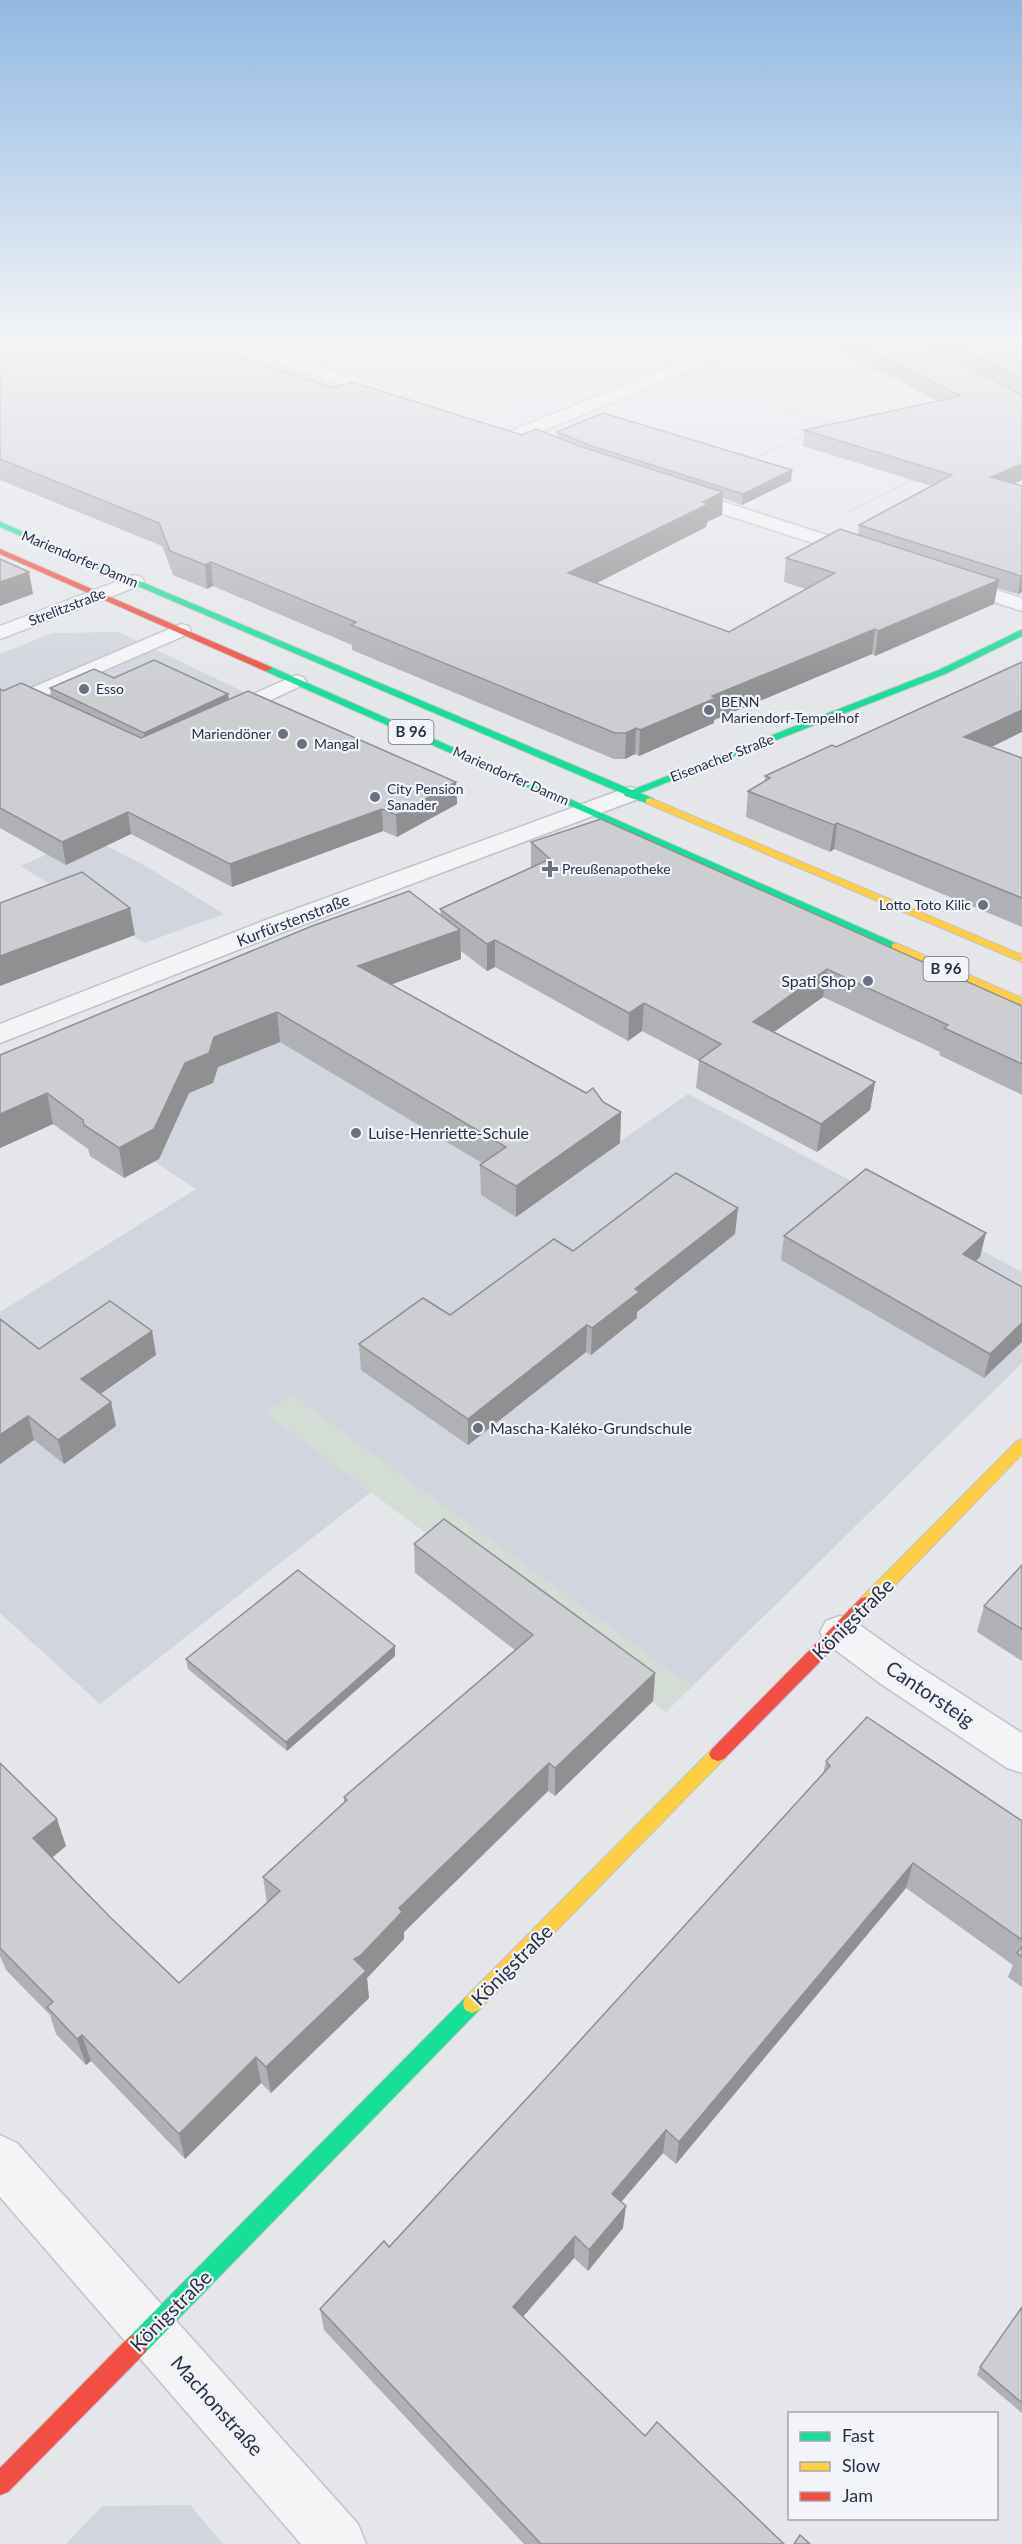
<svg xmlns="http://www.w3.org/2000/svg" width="1022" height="2544" font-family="Lato,sans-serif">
	<rect width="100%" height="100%" fill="#e4e6ea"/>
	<g fill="#d2d5dd">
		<polygon points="119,632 271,705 136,768 0,705 0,654 53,633"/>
		<polygon points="87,836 144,865 224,914 144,943 21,866"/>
		<polygon points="314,956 619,1142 688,1094 1022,1272 1022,1363 666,1712 371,1492 100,1704 0,1613 0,1312 196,1189 27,1077"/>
		<polygon points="190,2505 223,2544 66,2544 102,2506"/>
	</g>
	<polygon fill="#d4ddd5" points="292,1395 691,1686 666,1712 265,1413"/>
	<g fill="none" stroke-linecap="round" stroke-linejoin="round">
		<defs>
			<g id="lane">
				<path d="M181,624l7,2 3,4 -3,4 -143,62 17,9 3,4 -3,4c-13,4 -35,-6 -43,-17l3,-4z"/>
				<polygon points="296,675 303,677 306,681 303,685 232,718 225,720 218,718 215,714 218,710"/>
			</g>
			<g id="street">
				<polygon points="208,338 233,338 400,392 402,396 400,400 388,400 210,341"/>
				<polygon points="740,338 763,338 761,341 523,439 511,439 508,435 511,431"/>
				<polygon points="681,488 870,549 873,553 870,557 856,557 674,498 672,494 674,490"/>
				<polygon points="134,575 141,577 144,581 141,585 0,639 0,626"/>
				<polygon points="952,576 1022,598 1022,611 945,586 942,582 945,578"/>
				<polygon points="629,787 638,789 641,794 638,799 281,933 0,1043 0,1024 263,921"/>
				<polygon points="840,1616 854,1621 909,1660 1022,1733 1022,1773 1007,1768 881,1684 826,1643 820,1632 826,1621"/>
				<polygon points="0,2135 17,2143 358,2524 366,2544 301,2544 0,2197"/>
			</g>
			<g id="fast">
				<polygon points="0,522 632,790 939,670 1019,631 1022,630 1022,636 945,674 640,793 654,799 654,803 650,804 625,796 624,794 0,527"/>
				<polygon points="265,667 271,667 902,946 900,948 892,948 265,671"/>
				<polygon points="472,1995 479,1998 481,2004 479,2010 145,2353 137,2356 129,2353 126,2345 129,2337 465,1998"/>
			</g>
			<g id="slow">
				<polygon points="650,798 1022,955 1022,962 646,803 646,799"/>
				<polygon points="896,943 1022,998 1022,1005 892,948 892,944"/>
				<polygon points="1022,1439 1022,1454 873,1608 867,1609 861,1608 859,1603 861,1598 1017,1441"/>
				<polygon points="718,1747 724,1749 727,1754 724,1759 479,2010 472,2013 465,2010 463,2004 465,1998 712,1749"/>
			</g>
			<g id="jam">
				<polygon points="0,549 271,667 272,669 265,671 0,554"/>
				<polygon points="867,1597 873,1598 875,1603 873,1608 724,1759 718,1761 712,1759 709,1754 712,1749 861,1598"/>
				<polygon points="137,2334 145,2337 148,2345 145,2353 8,2492 0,2495 0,2468 129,2337"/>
			</g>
		</defs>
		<use href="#lane" stroke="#c2c4c8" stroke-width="3"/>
		<use href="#street" stroke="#c2c4c8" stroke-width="3"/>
		<use href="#fast" stroke="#c2c4c8" stroke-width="2"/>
		<use href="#slow" stroke="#c2c4c8" stroke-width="2"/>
		<use href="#jam" stroke="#c2c4c8" stroke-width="2"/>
		<g stroke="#c5c7cb" stroke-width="2" stroke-dasharray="2 2" stroke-linecap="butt">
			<polyline points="646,338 657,341"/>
			<polyline points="766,370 788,376 823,393 787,411 834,425"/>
			<polyline points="749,460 808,434"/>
			<polyline points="848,512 917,478"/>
		</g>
		<use href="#lane" fill="#f4f4f6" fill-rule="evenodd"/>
		<use href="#street" fill="#f4f4f6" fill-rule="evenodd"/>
		<use href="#fast" fill="#16e098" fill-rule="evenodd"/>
		<use href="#slow" fill="#ffcf43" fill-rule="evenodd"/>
		<use href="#jam" fill="#f24e42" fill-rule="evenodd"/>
	</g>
	<g fill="#b0b1b5">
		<polygon points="0,338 335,388 522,435 557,437 557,432 792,470 791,481 742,505 723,498 722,515 707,522 706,527 596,583 729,632 806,589 784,582 786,558 858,535 859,525 931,486 803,446 804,430 938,401 818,340 812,338 912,338 972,369 943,353 913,338 1014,338 1022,343 1022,480 1013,483 1022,486 1022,592 1018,594 997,588 994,604 875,656 872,654 714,720 714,723 639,756 635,754 625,759 614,759 352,650 352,645 213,586 207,589 173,575 162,546 0,480"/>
		<polygon points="114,678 228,694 229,699 456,782 457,804 397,837 383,831 232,887 131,834 66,865 0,828 0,689 3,691 84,712 51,696 50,688"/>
		<polygon points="836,747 991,747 1022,758 1022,927 834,849 830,852 746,817 748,791 765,781 765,776"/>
		<polygon points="531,842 1022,1006 1022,1095 939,1055 940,1052 823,997 774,1032 875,1082 870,1110 817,1152 696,1088 699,1061 642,1031 628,1041 495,967 487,971 461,951 461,959 391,984 621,1112 620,1143 516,1217 481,1195 480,1165 482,1163 280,1042 218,1067 213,1083 189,1093 159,1159 124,1178 90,1156 88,1149 53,1124 0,1148 0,1055 441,915 440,909 531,868"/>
		<polygon points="735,1234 637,1312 637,1318 591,1355 586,1352 468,1445 361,1370 359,1344 450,1315 573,1251"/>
		<polygon points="784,1236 980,1257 976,1261 1022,1287 984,1378 781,1260"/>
		<polygon points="0,1319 39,1349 152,1331 156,1355 100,1394 111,1402 116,1426 64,1464 34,1440 0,1464"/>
		<polygon points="414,1544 655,1673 653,1701 555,1796 548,1791 404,1932 404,1939 367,1978 369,1998 271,2093 261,2083 185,2159 91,2061 86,2065 56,2034 50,2015 6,1970 0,1956 0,1763 66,1846 52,1857 111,1918 179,1983 267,1903 263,1877 344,1802 344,1797 515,1650 415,1573"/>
		<polygon points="1022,1565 1022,1661 977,1632 984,1606"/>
		<polygon points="395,1646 395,1656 287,1751 188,1669 186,1659"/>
		<polygon points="826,1761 1022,1821 1022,1987 1008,1977 1013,1965 906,1888 676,2164 663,2153 621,2202 623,2228 588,2271 574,2258 523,2317 645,2436 784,2544 524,2544 324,2330 320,2309 389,2247 544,2080 823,1774"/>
		<polygon points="1022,2307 1022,2413 977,2375 980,2367"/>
	</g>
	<g fill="#909093">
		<polygon points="1022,464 1022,480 988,494 991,477"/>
		<polygon points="792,470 791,481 742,505 743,494"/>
		<polygon points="723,492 722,515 707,522 706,527 568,598 568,573"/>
		<polygon points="211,562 213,586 207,589 205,565"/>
		<polygon points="29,572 33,594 0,606 0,582"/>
		<polygon points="1021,576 1022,576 1022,592 1018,594"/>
		<polygon points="999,580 994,604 875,656 878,631"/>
		<polygon points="875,629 872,654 714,720 714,723 639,756 640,730 712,696"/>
		<polygon points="228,694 229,702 145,742 144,733"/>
		<polygon points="1022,710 1022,732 959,763 964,737"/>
		<polygon points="636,728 635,754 625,759 626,733"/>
		<polygon points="456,782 457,804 397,837 396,815"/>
		<polygon points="382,809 383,831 232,887 230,864"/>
		<polygon points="128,812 131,834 66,865 62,842"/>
		<polygon points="837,823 834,849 830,852 834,825"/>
		<polygon points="130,908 135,935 0,986 0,956"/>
		<polygon points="460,930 461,959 360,996 358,966"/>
		<polygon points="495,940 495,967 487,971 487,944"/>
		<polygon points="827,969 823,997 750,1049 753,1022"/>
		<polygon points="644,1003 642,1031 628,1041 629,1013"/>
		<polygon points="277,1012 280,1042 218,1067 213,1083 189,1093 159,1159 124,1178 119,1148 185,1063 214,1037"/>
		<polygon points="875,1082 870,1110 817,1152 821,1124"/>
		<polygon points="47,1093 53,1124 0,1148 0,1114"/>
		<polygon points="621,1112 620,1143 516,1217 516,1186"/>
		<polygon points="738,1208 735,1234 637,1312 637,1318 591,1355 592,1328 635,1289"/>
		<polygon points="986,1233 980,1257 957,1278 963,1254"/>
		<polygon points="1022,1323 1022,1342 984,1378 990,1354"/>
		<polygon points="587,1325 586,1352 468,1445 468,1419"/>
		<polygon points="152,1331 156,1355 86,1404 81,1379"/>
		<polygon points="111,1402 116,1426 64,1464 58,1440"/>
		<polygon points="28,1416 34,1440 0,1464 0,1435"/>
		<polygon points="395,1646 395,1656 287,1751 286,1742"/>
		<polygon points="655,1673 653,1701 555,1796 555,1768"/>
		<polygon points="549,1763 548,1791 404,1932 404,1939 367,1978 369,1998 271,2093 266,2067 354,1959 399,1908"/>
		<polygon points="57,1819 66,1846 42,1866 33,1838"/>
		<polygon points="913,1863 906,1888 676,2164 679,2142"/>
		<polygon points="82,2035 91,2061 86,2065 77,2039"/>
		<polygon points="256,2057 261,2083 185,2159 179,2134"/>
		<polygon points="666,2130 663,2153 610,2215 612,2194"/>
		<polygon points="626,2206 623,2228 588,2271 589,2250"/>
		<polygon points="575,2236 574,2258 513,2328 513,2307"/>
	</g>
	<g fill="#cdced2" stroke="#909093" stroke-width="1.5">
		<polygon points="0,338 182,338 335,388 352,382 522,435 536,429 579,446 723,492 703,502 708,504 568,573 729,632 835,573 786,558 840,529 999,580 878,631 875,629 712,696 716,698 640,730 636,728 626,733 615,733 351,625 356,622 211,562 205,565 170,551 159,523 0,459"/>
		<polygon points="846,338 912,338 1022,395 1022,464 991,477 1022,486 1022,576 1021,576 859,525 952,475 804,430 961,396"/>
		<polygon points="946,338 1014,338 1022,343 1022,380"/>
		<polygon points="603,413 792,470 743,494 592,446 557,432"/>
		<polygon points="0,559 29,572 0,582"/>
		<polygon points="154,660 228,694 144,733 50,688 94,669 114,678"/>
		<polygon points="1022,662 1022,710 964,737 1022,758 1022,898 837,823 834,825 748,791 770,778 765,776 832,745 836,747"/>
		<polygon points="21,683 141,738 248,691 456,782 396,815 382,809 230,864 128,812 62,842 0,808 0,689 3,691"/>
		<polygon points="601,819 1022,1006 1022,1064 944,1028 948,1025 827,969 753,1022 875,1082 821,1124 699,1060 721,1044 644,1003 629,1013 495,940 487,944 440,909 550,859 531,842"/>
		<polygon points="82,872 130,908 0,956 0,903"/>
		<polygon points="409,891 460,930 358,966 586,1093 593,1088 603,1102 621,1112 516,1186 480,1165 506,1147 277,1012 214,1037 209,1053 185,1063 154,1129 119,1148 84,1125 83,1120 47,1093 0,1114 0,1055 312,926"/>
		<polygon points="866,1169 986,1233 963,1254 1022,1287 1022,1323 990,1354 784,1236"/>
		<polygon points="676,1173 738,1208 635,1289 639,1292 592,1328 587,1325 468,1419 359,1344 423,1298 450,1315 554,1239 573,1251"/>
		<polygon points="110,1301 152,1331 81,1379 111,1402 58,1440 28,1416 0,1435 0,1319 39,1349"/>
		<polygon points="444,1519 655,1673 555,1768 549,1763 399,1908 402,1912 360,1956 354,1959 366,1971 266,2067 256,2057 179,2134 82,2035 77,2039 47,2007 53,2002 0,1948 0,1763 57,1819 33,1838 111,1918 179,1983 280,1891 263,1877 347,1800 344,1797 533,1635 414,1544"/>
		<polygon points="1022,1565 1022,1629 984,1606"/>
		<polygon points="298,1570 395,1646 286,1742 186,1659"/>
		<polygon points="867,1717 1022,1821 1022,1940 913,1863 679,2142 666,2130 612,2194 626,2206 589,2250 575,2236 513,2307 645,2436 657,2422 784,2544 541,2544 320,2309 384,2241 389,2247 544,2080 830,1766 826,1761"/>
		<polygon points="1022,1947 1022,1957 1017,1953"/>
		<polygon points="1022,2307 1022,2403 980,2367"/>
		<polygon points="800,2535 810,2544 794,2544"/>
	</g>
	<linearGradient id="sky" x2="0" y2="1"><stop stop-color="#92b9e1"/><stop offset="0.49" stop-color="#f3f4f6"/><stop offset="1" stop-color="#f3f4f6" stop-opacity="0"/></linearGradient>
	<rect width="1022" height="695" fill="url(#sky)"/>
	<g fill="#6a707f" stroke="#f2f4f9" stroke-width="2">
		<circle cx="84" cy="689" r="6"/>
		<circle cx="709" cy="710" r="6"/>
		<circle cx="283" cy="734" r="6"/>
		<circle cx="302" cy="744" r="6"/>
		<circle cx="375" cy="797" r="6"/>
		<path d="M547 860h6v6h6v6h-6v6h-6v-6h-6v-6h6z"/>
		<circle cx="983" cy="905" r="6"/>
		<circle cx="868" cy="981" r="6"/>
		<circle cx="356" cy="1133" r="6"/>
		<circle cx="478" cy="1428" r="6"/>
	</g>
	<g text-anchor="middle" stroke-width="4.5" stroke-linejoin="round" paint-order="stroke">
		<g font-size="14" fill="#293145" stroke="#f2f4f9">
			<text transform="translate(80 559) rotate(23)" y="5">Mariendorfer Damm</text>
			<text transform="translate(67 607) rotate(-21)" y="5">Strelitzstraße</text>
			<text transform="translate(722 758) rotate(-21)" y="5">Eisenacher Straße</text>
			<text transform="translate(511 776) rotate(24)" y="5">Mariendorfer Damm</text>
		</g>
		<g font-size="14" fill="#293145" stroke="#f2f4f9" text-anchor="start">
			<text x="96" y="694">Esso</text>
			<text x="721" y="707">BENN<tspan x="721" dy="16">Mariendorf-Tempelhof</tspan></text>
			<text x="271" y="739" text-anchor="end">Mariendöner</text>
			<text x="314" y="749">Mangal</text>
			<text x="387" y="794">City Pension<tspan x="387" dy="16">Sanader</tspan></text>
			<text x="562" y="874">Preußenapotheke</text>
			<text x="971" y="910" text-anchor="end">Lotto Toto Kilic</text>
		</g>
		<g fill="#f2f4f9" stroke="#656c7b" stroke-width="1.5">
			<rect x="388.5" y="720" width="45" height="24" rx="4.5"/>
			<rect x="923.5" y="957" width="45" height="24" rx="4.5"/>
		</g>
		<g font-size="15" font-weight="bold" fill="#293145">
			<text x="411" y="737">B 96</text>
			<text x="946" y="974">B 96</text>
		</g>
		<g font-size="16" fill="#293145" stroke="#f2f4f9">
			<text transform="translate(293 920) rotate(-21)" y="6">Kurfürstenstraße</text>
		</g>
		<g font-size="16" fill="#293145" stroke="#f2f4f9" text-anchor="start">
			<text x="856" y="987" text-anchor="end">Spati Shop</text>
			<text x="368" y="1139">Luise-Henriette-Schule</text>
			<text x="490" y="1434">Mascha-Kaléko-Grundschule</text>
		</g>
		<g font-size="20" fill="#293145" stroke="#f2f4f9">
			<text transform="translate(853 1619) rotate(-45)" y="7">Königstraße</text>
			<text transform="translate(930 1694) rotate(34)" y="7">Cantorsteig</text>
			<text transform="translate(512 1965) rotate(-45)" y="7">Königstraße</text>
			<text transform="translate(171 2311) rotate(-45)" y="7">Königstraße</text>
			<text transform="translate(217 2406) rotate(48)" y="7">Machonstraße</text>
		</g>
	</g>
	<rect x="788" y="2412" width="210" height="108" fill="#f2f4f9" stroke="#a2a6b1" stroke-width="1.5"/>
	<rect x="800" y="2432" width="30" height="9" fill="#16e098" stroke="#a2a6b1" stroke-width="1.5"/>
	<text x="842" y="2442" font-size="18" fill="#293145">Fast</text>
	<rect x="800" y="2462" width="30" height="9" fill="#ffcf43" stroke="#a2a6b1" stroke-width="1.5"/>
	<text x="842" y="2472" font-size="18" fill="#293145">Slow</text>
	<rect x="800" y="2492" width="30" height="9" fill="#f24e42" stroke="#a2a6b1" stroke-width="1.5"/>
	<text x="842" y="2502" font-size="18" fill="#293145">Jam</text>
</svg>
